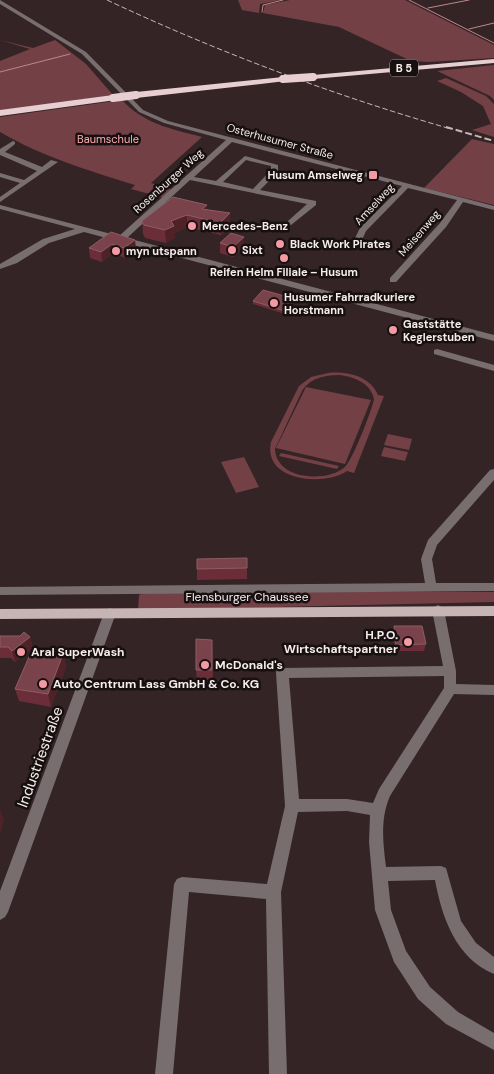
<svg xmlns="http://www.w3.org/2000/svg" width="494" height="1074" font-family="'DM Sans',sans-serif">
	<rect width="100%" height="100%" fill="#352425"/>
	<g fill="#734046" fill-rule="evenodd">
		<polygon points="238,0 280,0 260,4 259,13 242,10"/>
		<polygon points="290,0 405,0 494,45 494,58 429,62 411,61 339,27 263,13 265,5"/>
		<polygon points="0,40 33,48 55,40 86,64 113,95 0,112 0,61 30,49"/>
		<polygon points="494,65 494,100 490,96 437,71"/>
		<polygon points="446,78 486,96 494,104 494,137 472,130 491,124 483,106 461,92 437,81"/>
		<path d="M122,100c22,24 50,29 80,37l-51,46 23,7 -10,8 -33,-9 4,-4c-48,-15 -92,-28 -135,-53v-15z"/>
		<polygon points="472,139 494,144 494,205 424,188"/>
		<path d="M328,373c19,-2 42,3 50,22l6,1 -30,77 -7,-2c-23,16 -85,10 -76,-29l28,-56 12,-9zM340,375c14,2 31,8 34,24 -2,11 -21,60 -29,68 -18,16 -69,13 -70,-18l27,-58c8,-13 23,-16 38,-16z"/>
		<polygon points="306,387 371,400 345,464 276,448"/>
		<polygon points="388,434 412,439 409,450 384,445"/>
		<polygon points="384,447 408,452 405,461 381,456"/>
		<polygon points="281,453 339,466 337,469 279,456"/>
		<polygon points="244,457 259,487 236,493 221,462"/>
		<polygon points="147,591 494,592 494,602 138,610 139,595"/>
	</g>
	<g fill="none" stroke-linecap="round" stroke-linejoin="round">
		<g stroke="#be888d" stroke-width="1">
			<polyline points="409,0 494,43"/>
			<polyline points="428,8 469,0"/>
			<polyline points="262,12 263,5 283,0"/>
			<polyline points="469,29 494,23"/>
			<polyline points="0,72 70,54"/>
		</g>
		<g fill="#786e6f" fill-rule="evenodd">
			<path d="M0,0l86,52 57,58 25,11 326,85v4l-31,-8 -17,25 -50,55h-6v-4l50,-55 17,-23 -49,-12 -42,43 -4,9h-6l-1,-2 5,-10 42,-42 -170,-44 -38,35 22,4 29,-25 33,9v7l-18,18 56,11v4l-25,20 -4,-2 1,-2 19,-17 -117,-24 -63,58 367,97v6l-410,-109 -35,11 -32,20 -17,6v-5l43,-25 32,-10 -75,-20v-4l119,31 107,-96 -62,-17 -25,-11 -57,-58 -82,-50zM246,160l25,6v4l-18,19 -30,-7z"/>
			<polygon points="13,141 15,142 15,144 5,152 42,167 51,160 58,162 0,202 0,197 20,183 0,177 0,173 24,180 37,171 0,155 0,149"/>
			<polygon points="437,349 494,365 494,371 434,354 434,350"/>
			<polygon points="494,469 494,480 437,545 432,559 436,583 494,583 494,591 0,595 0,587 425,583 421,559 428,540 490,470"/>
			<path d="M438,605l4,2 2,3 12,61v13l38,1v10l-40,-1 -64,102c-10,23 -7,47 -4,71l55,-1 5,2 15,53 15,22 18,14v17c-38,-16 -52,-56 -59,-94l-47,1 3,29 15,41 24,36 28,25 36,21v17l-48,-26 -28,-25 -24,-37 -19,-52 -6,-68 1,-27 -23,-4 -49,1 -17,80 6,182h-18l-3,-175 -77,-7 -16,182h-18l19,-190 3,-5 5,-2 85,7 18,-78 -9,-133 1,-4 5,-1 161,-2 -11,-56 2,-3zM444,676v12l-65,101 -6,14 -26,-4h-48l-10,-121z"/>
			<polygon points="110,608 114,610 116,613 8,912 5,917 0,920 0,891 104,613 106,610"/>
		</g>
		<polygon fill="#c7b4b5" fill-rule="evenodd" points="494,606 494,616 0,619 0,609"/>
		<g fill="#e7cfd1" fill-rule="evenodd">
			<polygon points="494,59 494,63 313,79 309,77 313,75"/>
			<polygon points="283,77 286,77 286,81 136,98 132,95 136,92"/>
			<polygon points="113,95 116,96 116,100 0,116 0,110"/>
		</g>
		<path stroke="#c5b8b8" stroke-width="1" stroke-dasharray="5.5 2.5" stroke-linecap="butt" d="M107,0c111,52 226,95 344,129"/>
		<polyline stroke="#c5b8b8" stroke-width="2" stroke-dasharray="7 3" stroke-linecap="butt" points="446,127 494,141"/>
		<g stroke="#e7cfd1" stroke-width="8">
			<polyline points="283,79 313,77"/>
			<polyline points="113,98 136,95"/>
		</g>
	</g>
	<g fill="#6b2e38">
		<polygon points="207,205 207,210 230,226 221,235 187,227 174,233 175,238 166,243 145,238 143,234 142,221"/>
		<polygon points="111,232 136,249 125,258 113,253 102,262 90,258 89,248"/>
		<polygon points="244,237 244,246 233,257 220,253 220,243"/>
		<polygon points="253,301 295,302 285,314 253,304"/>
		<polygon points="247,558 247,579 197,580 197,569"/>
		<polygon points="394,626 426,644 424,651 395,651 393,633"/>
		<polygon points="0,636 30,637 33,648 15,662 11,658 0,658"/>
		<polygon points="212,640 213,680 197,680 196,670"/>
		<polygon points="63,654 66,667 51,707 19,701 15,689"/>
	</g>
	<g fill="#4f2228">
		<polygon points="207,205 208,217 202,209"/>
		<polygon points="230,213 230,226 221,235 220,223"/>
		<polygon points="187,215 187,227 174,233 175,238 166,243 165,230 171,221"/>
		<polygon points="244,237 244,246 233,257 233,247"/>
		<polygon points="135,240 136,249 125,258 124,248"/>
		<polygon points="112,244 113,253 102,262 101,252"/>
		<polygon points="295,299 295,302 285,314 285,311"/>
		<polygon points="30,637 33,648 15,662 12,651"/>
		<polygon points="63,654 66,667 51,707 48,694"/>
		<polygon points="0,810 4,820 0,834"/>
	</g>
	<g fill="#7a434b" stroke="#8d5d64">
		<polygon points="173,197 207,205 202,209 230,213 220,223 187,215 171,221 174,226 165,230 144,225 142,221"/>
		<polygon points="111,232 135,240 124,248 112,244 101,252 89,248"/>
		<polygon points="231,233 244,237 233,247 220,243"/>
		<polygon points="263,290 295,299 285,311 253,301"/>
		<polygon points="247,558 247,568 197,569 197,559"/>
		<polygon points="394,626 422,626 426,644 396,645"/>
		<polygon points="24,632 30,637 12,651 8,647 0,647 0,636 20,636"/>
		<polygon points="196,639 212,640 212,670 196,670"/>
		<polygon points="32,650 63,654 48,694 15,689"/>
	</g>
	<g fill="#f49aa3" stroke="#171010" stroke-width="2">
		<rect x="368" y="170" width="10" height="10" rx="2.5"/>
		<circle cx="192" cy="226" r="5"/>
		<circle cx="280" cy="244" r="5"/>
		<circle cx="232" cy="250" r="5"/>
		<circle cx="116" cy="251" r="5"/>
		<circle cx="284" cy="258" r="5"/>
		<circle cx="274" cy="303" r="5"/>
		<circle cx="393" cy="330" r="5"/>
		<circle cx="408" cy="642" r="5"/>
		<circle cx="21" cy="652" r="5"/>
		<circle cx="205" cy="665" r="5"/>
		<circle cx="43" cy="684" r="5"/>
	</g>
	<g text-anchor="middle" stroke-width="5" stroke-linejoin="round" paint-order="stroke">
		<rect fill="#171010" stroke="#b4a9a9" stroke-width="1" x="390" y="59.5" width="28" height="17" rx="4"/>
		<g font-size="11" font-weight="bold" fill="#f7ebeb">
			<text x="404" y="72">B 5</text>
		</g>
		<g font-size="11" fill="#ffabb2" stroke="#171010">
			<text x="108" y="143">Baumschule</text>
		</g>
		<g font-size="11" fill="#f7ebeb" stroke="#171010">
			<text transform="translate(280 141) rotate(15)" y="4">Osterhusumer Straße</text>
			<text transform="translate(168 181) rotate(-42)" y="4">Rosenburger Weg</text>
			<text transform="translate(374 204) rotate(-47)" y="4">Amselweg</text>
			<text transform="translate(419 233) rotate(-49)" y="4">Meisenweg</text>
		</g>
		<g font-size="11" font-weight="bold" fill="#f7ebeb" stroke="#171010" text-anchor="start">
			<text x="363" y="179" text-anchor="end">Husum Amselweg</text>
			<text x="202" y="230">Mercedes-Benz</text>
			<text x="290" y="248">Black Work Pirates</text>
			<text x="242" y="254">Sixt</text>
			<text x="126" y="255">myn utspann</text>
			<text x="284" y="276" text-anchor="middle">Reifen Helm Filiale – Husum</text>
			<text x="284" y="301">Husumer Fahrradkuriere<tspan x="284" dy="13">Horstmann</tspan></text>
			<text x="403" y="328">Gaststätte<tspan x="403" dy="13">Keglerstuben</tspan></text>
		</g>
		<g font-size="12" fill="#f7ebeb" stroke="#171010">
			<text x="247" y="601">Flensburger Chaussee</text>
		</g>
		<g font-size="12" font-weight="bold" fill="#f7ebeb" stroke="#171010" text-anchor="start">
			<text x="398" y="639" text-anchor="end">H.P.O.<tspan x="398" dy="14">Wirtschaftspartner</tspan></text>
			<text x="31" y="656">Aral SuperWash</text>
			<text x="215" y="669">McDonald's</text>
			<text x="53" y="688">Auto Centrum Lass GmbH &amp; Co. KG</text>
		</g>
		<g font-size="15" fill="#f7ebeb" stroke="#171010">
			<text transform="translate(40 757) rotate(-70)" y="5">Industriestraße</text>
		</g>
	</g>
</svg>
